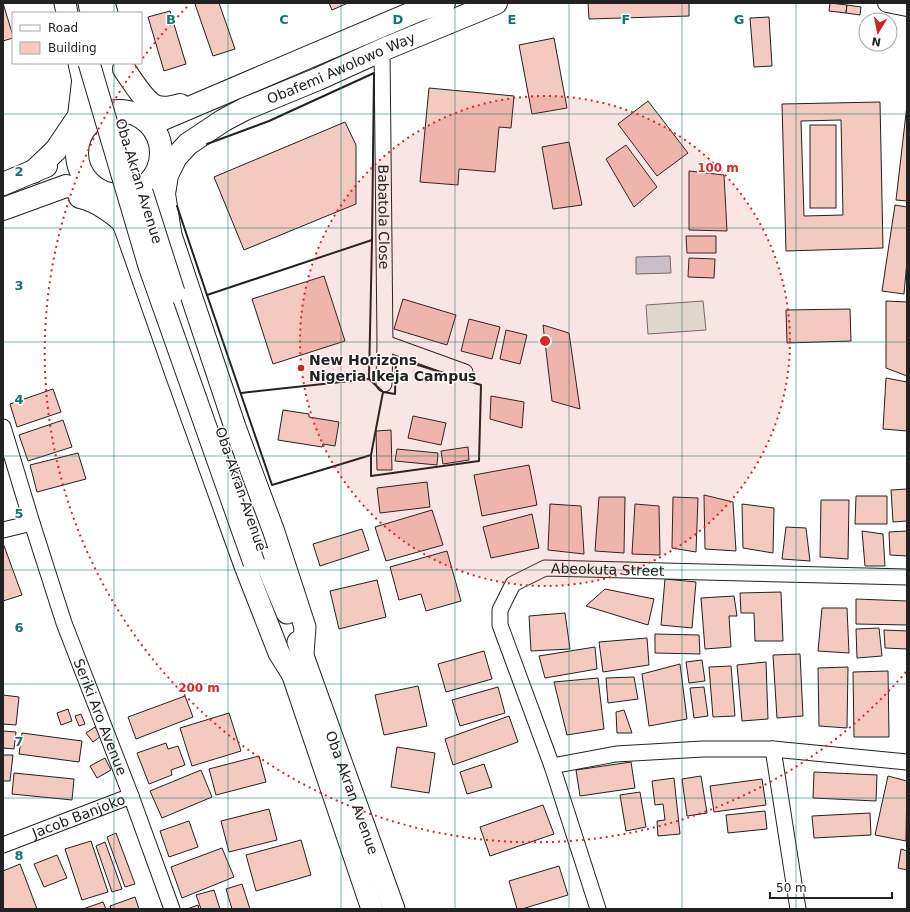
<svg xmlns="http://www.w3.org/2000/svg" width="910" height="912" font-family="'DejaVu Sans',sans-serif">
	<rect width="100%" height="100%" fill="#fff"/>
	<polygon fill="#e0efe3" stroke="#6f6f6f" points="703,301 706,330 648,334 646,305"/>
	<polygon fill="#c7d3dd" stroke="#6f6f6f" points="670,256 671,273 636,274 636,257"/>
	<g fill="#f3c9c0" stroke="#222" fill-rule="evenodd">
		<polygon points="3,3 13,36 13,38 3,41"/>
		<polygon points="198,3 219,3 235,49 213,56 195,4"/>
		<polygon points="329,3 348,3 332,10"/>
		<polygon points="588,3 689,3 689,16 589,19"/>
		<polygon points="830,3 847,5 846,13 829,11"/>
		<polygon points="847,5 861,7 860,15 846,13"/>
		<polygon points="170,11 186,64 164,71 148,17"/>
		<polygon points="769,17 772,66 754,67 750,18"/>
		<polygon points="554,38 567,108 532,114 519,45"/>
		<polygon points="429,88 514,96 511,128 499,127 495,172 459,169 458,185 420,182"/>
		<polygon points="648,101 688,153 657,176 618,124"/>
		<path d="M880,102l3,146 -97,3 -4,-147zM841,120l2,95 -39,1 -3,-95z"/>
		<polygon points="907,105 907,201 896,200"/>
		<polygon points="345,122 356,145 356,204 244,250 214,177"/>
		<rect x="810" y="125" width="26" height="83"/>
		<polygon points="569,142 582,205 553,209 542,147"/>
		<polygon points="626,145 657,187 634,207 606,159"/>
		<polygon points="689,171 724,175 727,231 689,230"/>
		<polygon points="895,205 907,207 907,261 904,294 882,291"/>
		<polygon points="686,236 716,236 716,253 687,253"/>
		<polygon points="689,258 715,259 714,278 688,277"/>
		<polygon points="324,276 345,341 273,364 252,299"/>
		<polygon points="403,299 456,315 447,345 394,329"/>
		<polygon points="886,301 907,302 907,376 886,368"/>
		<polygon points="850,309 851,341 787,343 786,310"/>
		<polygon points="469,319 500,327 492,359 461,351"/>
		<polygon points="543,325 569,333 580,409 552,401"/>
		<polygon points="506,330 527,335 520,364 500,359"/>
		<polygon points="886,378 907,382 907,431 883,429"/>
		<polygon points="53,389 61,412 17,427 10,404"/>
		<polygon points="491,396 524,402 522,428 490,419"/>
		<polygon points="283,410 309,414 309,417 339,422 335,446 323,444 322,447 278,440"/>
		<polygon points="413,416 446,423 441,445 408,438"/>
		<polygon points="63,420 72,447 28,461 19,435"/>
		<polygon points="391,430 392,470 377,470 376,431"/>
		<polygon points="468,447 469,460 443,464 441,451"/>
		<polygon points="397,449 438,453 437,465 395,461"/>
		<polygon points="78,453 86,479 37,492 30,465"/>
		<polygon points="529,465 537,505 482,516 474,475"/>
		<polygon points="427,482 430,507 380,513 377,488"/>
		<polygon points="907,489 907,521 893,522 891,490"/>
		<polygon points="704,495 733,502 736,551 705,549"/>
		<polygon points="856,496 887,496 887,524 855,524"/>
		<polygon points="599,497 625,497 624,553 595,551"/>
		<polygon points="673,497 698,498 696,552 672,548"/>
		<polygon points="821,500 849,500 848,559 820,557"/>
		<polygon points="550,504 581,506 584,554 548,550"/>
		<polygon points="635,504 659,506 660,555 632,554"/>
		<polygon points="742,504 774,508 773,553 743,548"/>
		<polygon points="432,510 443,545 386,561 375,527"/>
		<polygon points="532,514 539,548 491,558 483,527"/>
		<polygon points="786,527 806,528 810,561 782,559"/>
		<polygon points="362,529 369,550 320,566 313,544"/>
		<polygon points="862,531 883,534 885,566 865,566"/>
		<polygon points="907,531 907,556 890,555 889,532"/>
		<polygon points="3,543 22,595 3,601"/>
		<polygon points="447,551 461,601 426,611 421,594 399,600 390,567"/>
		<polygon points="665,579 696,582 692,628 661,625"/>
		<polygon points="377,580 386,617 339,629 330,591"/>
		<polygon points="605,589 654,599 648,625 586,606"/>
		<polygon points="781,592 783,641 755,641 754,613 741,613 740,593"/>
		<polygon points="734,596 737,616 729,616 731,647 705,649 701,598"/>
		<polygon points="856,599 907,601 907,625 856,624"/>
		<polygon points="822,608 847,608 849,653 818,651"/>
		<polygon points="565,613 570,649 531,651 529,616"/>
		<polygon points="879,628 882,656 857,658 856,629"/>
		<polygon points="884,630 907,631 907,649 885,648"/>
		<polygon points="655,634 699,635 700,654 655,653"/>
		<polygon points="647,638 649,665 603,672 599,642"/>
		<polygon points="595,647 597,669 545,678 539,656"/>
		<polygon points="484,651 492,679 446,692 438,664"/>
		<polygon points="800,654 803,716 777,718 773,655"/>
		<polygon points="702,660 705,681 689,683 686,662"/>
		<polygon points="766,662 768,719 742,721 737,665"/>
		<polygon points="680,664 687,719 649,726 642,674"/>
		<polygon points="731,666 735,716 713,717 709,667"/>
		<polygon points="848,667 847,728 819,726 818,668"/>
		<polygon points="888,671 889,737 854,737 853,672"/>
		<polygon points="634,677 638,699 608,703 606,678"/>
		<polygon points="598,678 604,729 567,735 554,682"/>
		<polygon points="418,686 427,726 384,735 375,695"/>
		<polygon points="498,687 505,713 460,726 452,700"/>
		<polygon points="704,687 708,716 694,718 690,688"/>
		<polygon points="3,695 19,697 16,725 3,724"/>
		<polygon points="185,696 193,717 136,739 128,717"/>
		<polygon points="68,709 72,721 61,725 57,713"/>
		<polygon points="624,710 632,733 617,733 616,712"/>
		<polygon points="229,713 241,751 192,766 180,728"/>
		<polygon points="81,714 85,724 79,726 75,716"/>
		<polygon points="509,716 518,742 453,765 445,739"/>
		<polygon points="95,727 101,736 93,742 86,733"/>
		<polygon points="3,731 16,732 14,749 3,748"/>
		<polygon points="22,733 82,741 79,762 19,754"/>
		<polygon points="166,743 168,749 178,746 185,765 171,770 172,775 149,784 137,753"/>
		<polygon points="397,747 435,753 429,793 391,787"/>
		<polygon points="3,755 13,755 10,781 3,781"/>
		<polygon points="259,756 266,782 216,795 209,769"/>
		<polygon points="105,758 111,770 97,778 90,766"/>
		<polygon points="631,762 635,788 580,796 576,770"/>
		<polygon points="484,764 492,787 467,794 460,772"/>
		<polygon points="201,770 212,797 162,818 150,791"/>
		<polygon points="814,772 877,775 876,801 813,798"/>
		<polygon points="14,773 74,779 72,800 12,794"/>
		<polygon points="701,776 707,813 687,816 682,779"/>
		<polygon points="888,776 907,781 906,841 875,835"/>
		<polygon points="674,778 680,834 658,836 657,821 665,820 663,804 655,805 652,781"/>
		<polygon points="762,779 766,805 714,812 710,786"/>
		<polygon points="640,792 646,827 626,831 620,795"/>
		<polygon points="543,805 554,834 490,856 480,827"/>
		<polygon points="269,809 277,840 229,852 221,821"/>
		<polygon points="765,811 767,829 728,833 726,815"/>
		<polygon points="870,813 871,835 814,838 812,816"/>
		<polygon points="189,821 198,847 169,857 160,831"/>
		<polygon points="116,833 135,884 125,887 107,837"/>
		<polygon points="301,840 311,875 256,891 246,855"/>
		<polygon points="91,841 108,892 82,900 65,849"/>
		<polygon points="105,842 122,889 112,892 96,846"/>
		<polygon points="222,848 234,877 182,898 171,867"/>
		<polygon points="901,849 907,851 907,870 898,868"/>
		<polygon points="57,855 67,878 44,887 34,864"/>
		<polygon points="20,864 37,909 3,909 3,871"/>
		<polygon points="559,866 568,895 522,909 517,909 509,881"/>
		<polygon points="242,884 250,909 232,909 226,889"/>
		<polygon points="214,890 220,909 201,909 196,895"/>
		<polygon points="135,897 139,909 111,909 110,906"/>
		<polygon points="103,902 106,909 83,909"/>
		<polygon points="198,905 199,909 187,909"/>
	</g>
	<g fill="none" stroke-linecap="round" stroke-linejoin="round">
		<defs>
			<g id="minor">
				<path id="s1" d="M382,50l3,293 -1,41"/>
				<polyline points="385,343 465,372"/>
				<path id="s2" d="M3,427l29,96 32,100 67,173 41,113"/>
				<polyline points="3,530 32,523"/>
				<polyline points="773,749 798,909"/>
				<polyline points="552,766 616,754 703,749 773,749 907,762"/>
				<path id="s3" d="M3,845l128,-49"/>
				<path id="s4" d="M598,909l-46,-143 -52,-141v-15l13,-26 32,-16 362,9"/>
			</g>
			<polyline id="tertiary" points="887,3 907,7"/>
			<g id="secondary">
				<polyline points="65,3 67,13"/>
				<polyline points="89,3 91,13"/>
				<polyline points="104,3 107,13"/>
				<polyline points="79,63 89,109 80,135"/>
				<polyline points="156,173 155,181 159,190 170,232 235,427 274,532 305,627 303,654"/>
				<polyline points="111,194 126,231 175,371 245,566 279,653 294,677"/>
				<polyline points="264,558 287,613"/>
				<path id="s5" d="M298,642l96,267"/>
				<polyline points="289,664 372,909"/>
			</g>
			<g id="primary">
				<path d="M124,69c7,10 20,32 31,37 7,3 18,1 25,-1"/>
				<circle cx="119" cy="153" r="42"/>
				<polyline points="144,119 163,119 419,10 444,3"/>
				<polyline points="33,172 56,150 79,116 83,82"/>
				<polyline points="3,184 46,166"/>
				<path d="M80,197c15,3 29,13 41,23"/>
				<polyline points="3,209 66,186 101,192"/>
				<path id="s6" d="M170,232l-6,-38 3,-19 9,-18 12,-13 36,-24 21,-11 73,-30 64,-29 114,-47"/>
			</g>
		</defs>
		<use href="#minor" stroke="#222" stroke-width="17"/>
		<use href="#tertiary" stroke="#222" stroke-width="20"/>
		<use href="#secondary" stroke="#222" stroke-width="23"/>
		<use href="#primary" stroke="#222" stroke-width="24"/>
		<use href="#minor" stroke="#fff" stroke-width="15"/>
		<use href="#tertiary" stroke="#fff" stroke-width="18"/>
		<use href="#secondary" stroke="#fff" stroke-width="21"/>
		<use href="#primary" stroke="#fff" stroke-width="22"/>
		<defs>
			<g id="secondary-bridge">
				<polyline points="89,63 149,266 254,563"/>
				<polyline points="142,192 174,292"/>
			</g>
		</defs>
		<use href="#secondary-bridge" stroke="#222" stroke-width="23" stroke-linecap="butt"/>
		<use href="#secondary-bridge" stroke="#fff" stroke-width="21"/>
		<g stroke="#222" stroke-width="2">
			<polyline points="207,144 269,121 374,73 372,240"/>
			<polyline points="177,206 207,295"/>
			<polygon points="372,240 369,379 383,392 395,394 396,358 481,385 479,461 371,476 371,455 272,485 207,295"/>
			<polyline points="241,393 369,379"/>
			<polyline points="371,455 383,392"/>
		</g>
	</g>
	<path fill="none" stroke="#0f766e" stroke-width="1" stroke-opacity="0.55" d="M114,3v10M228,3v906M341,3v906M455,3v906M569,3v906M682,3v906M796,3v906M114,63v846M3,114h904M3,228h904M3,342h904M3,456h904M3,570h904M3,684h904M3,798h904"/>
	<circle cx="545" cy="341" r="245" fill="#d62828" fill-opacity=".12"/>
	<g fill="none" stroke="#d62828" stroke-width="2" stroke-dasharray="2 4">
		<circle cx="545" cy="341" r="245"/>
		<path d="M906 672A490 490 0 1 1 190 4"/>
	</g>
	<circle fill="#c62828" stroke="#fff" stroke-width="1.5" cx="301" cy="368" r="4"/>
	<g text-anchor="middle" stroke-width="3" stroke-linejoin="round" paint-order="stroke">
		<g font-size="14" fill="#222" stroke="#fff">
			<text dy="5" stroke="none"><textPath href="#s6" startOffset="267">Obafemi Awolowo Way</textPath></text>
			<text transform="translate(139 181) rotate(73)" y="5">Oba Akran Avenue</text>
			<text dy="5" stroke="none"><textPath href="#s1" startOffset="167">Babatola Close</textPath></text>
			<text transform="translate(241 489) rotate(71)" y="5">Oba Akran Avenue</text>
			<text dy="5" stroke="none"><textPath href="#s4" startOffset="443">Abeokuta Street</textPath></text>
			<text dy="5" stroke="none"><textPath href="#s2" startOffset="306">Seriki Aro Avenue</textPath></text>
			<text dy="5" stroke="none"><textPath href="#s5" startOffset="160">Oba Akran Avenue</textPath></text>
			<text dy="5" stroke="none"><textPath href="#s3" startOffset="81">Jacob Banjoko</textPath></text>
		</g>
		<g font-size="14" font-weight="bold" fill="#222" stroke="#fff" text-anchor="start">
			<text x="309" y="365">New Horizons<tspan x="309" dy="16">Nigeria Ikeja Campus</tspan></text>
		</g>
	</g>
	<g font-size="13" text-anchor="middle" font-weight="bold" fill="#0f766e" stroke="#fff" stroke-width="3" stroke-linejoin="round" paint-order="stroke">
		<text x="171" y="24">B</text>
		<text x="284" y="24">C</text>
		<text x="398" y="24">D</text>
		<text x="512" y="24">E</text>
		<text x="626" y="24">F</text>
		<text x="739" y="24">G</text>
		<text x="19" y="176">2</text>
		<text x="19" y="290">3</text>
		<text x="19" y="404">4</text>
		<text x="19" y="518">5</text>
		<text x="19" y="632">6</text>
		<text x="19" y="746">7</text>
		<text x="19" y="860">8</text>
	</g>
	<circle cx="545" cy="341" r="6" fill="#d62828" stroke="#fff" stroke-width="2"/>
	<g font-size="12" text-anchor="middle" font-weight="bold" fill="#d62828" stroke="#fff" stroke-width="3" stroke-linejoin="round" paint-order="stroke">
		<text x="718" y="172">100 m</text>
		<text x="199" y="692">200 m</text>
	</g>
	<rect width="910" height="912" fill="none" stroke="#222222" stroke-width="8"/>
	<rect x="12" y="12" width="130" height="52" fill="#ffffff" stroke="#a7a7a7"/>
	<rect x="20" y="25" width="20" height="6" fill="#ffffff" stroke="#a7a7a7"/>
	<text x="48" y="32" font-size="12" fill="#222222">Road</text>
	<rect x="20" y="42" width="20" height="12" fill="#f3c9c0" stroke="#a7a7a7"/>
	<text x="48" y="52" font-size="12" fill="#222222">Building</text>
	<g transform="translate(878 32) rotate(190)"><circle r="19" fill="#ffffff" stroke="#a7a7a7"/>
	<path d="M0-3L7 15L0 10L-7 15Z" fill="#c62828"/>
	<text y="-6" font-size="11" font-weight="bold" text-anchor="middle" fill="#222222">N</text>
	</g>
	<path d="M770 892v6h122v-6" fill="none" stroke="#222222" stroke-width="2"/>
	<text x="776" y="892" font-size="12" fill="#222222" stroke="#ffffff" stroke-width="3" paint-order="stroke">50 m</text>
</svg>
